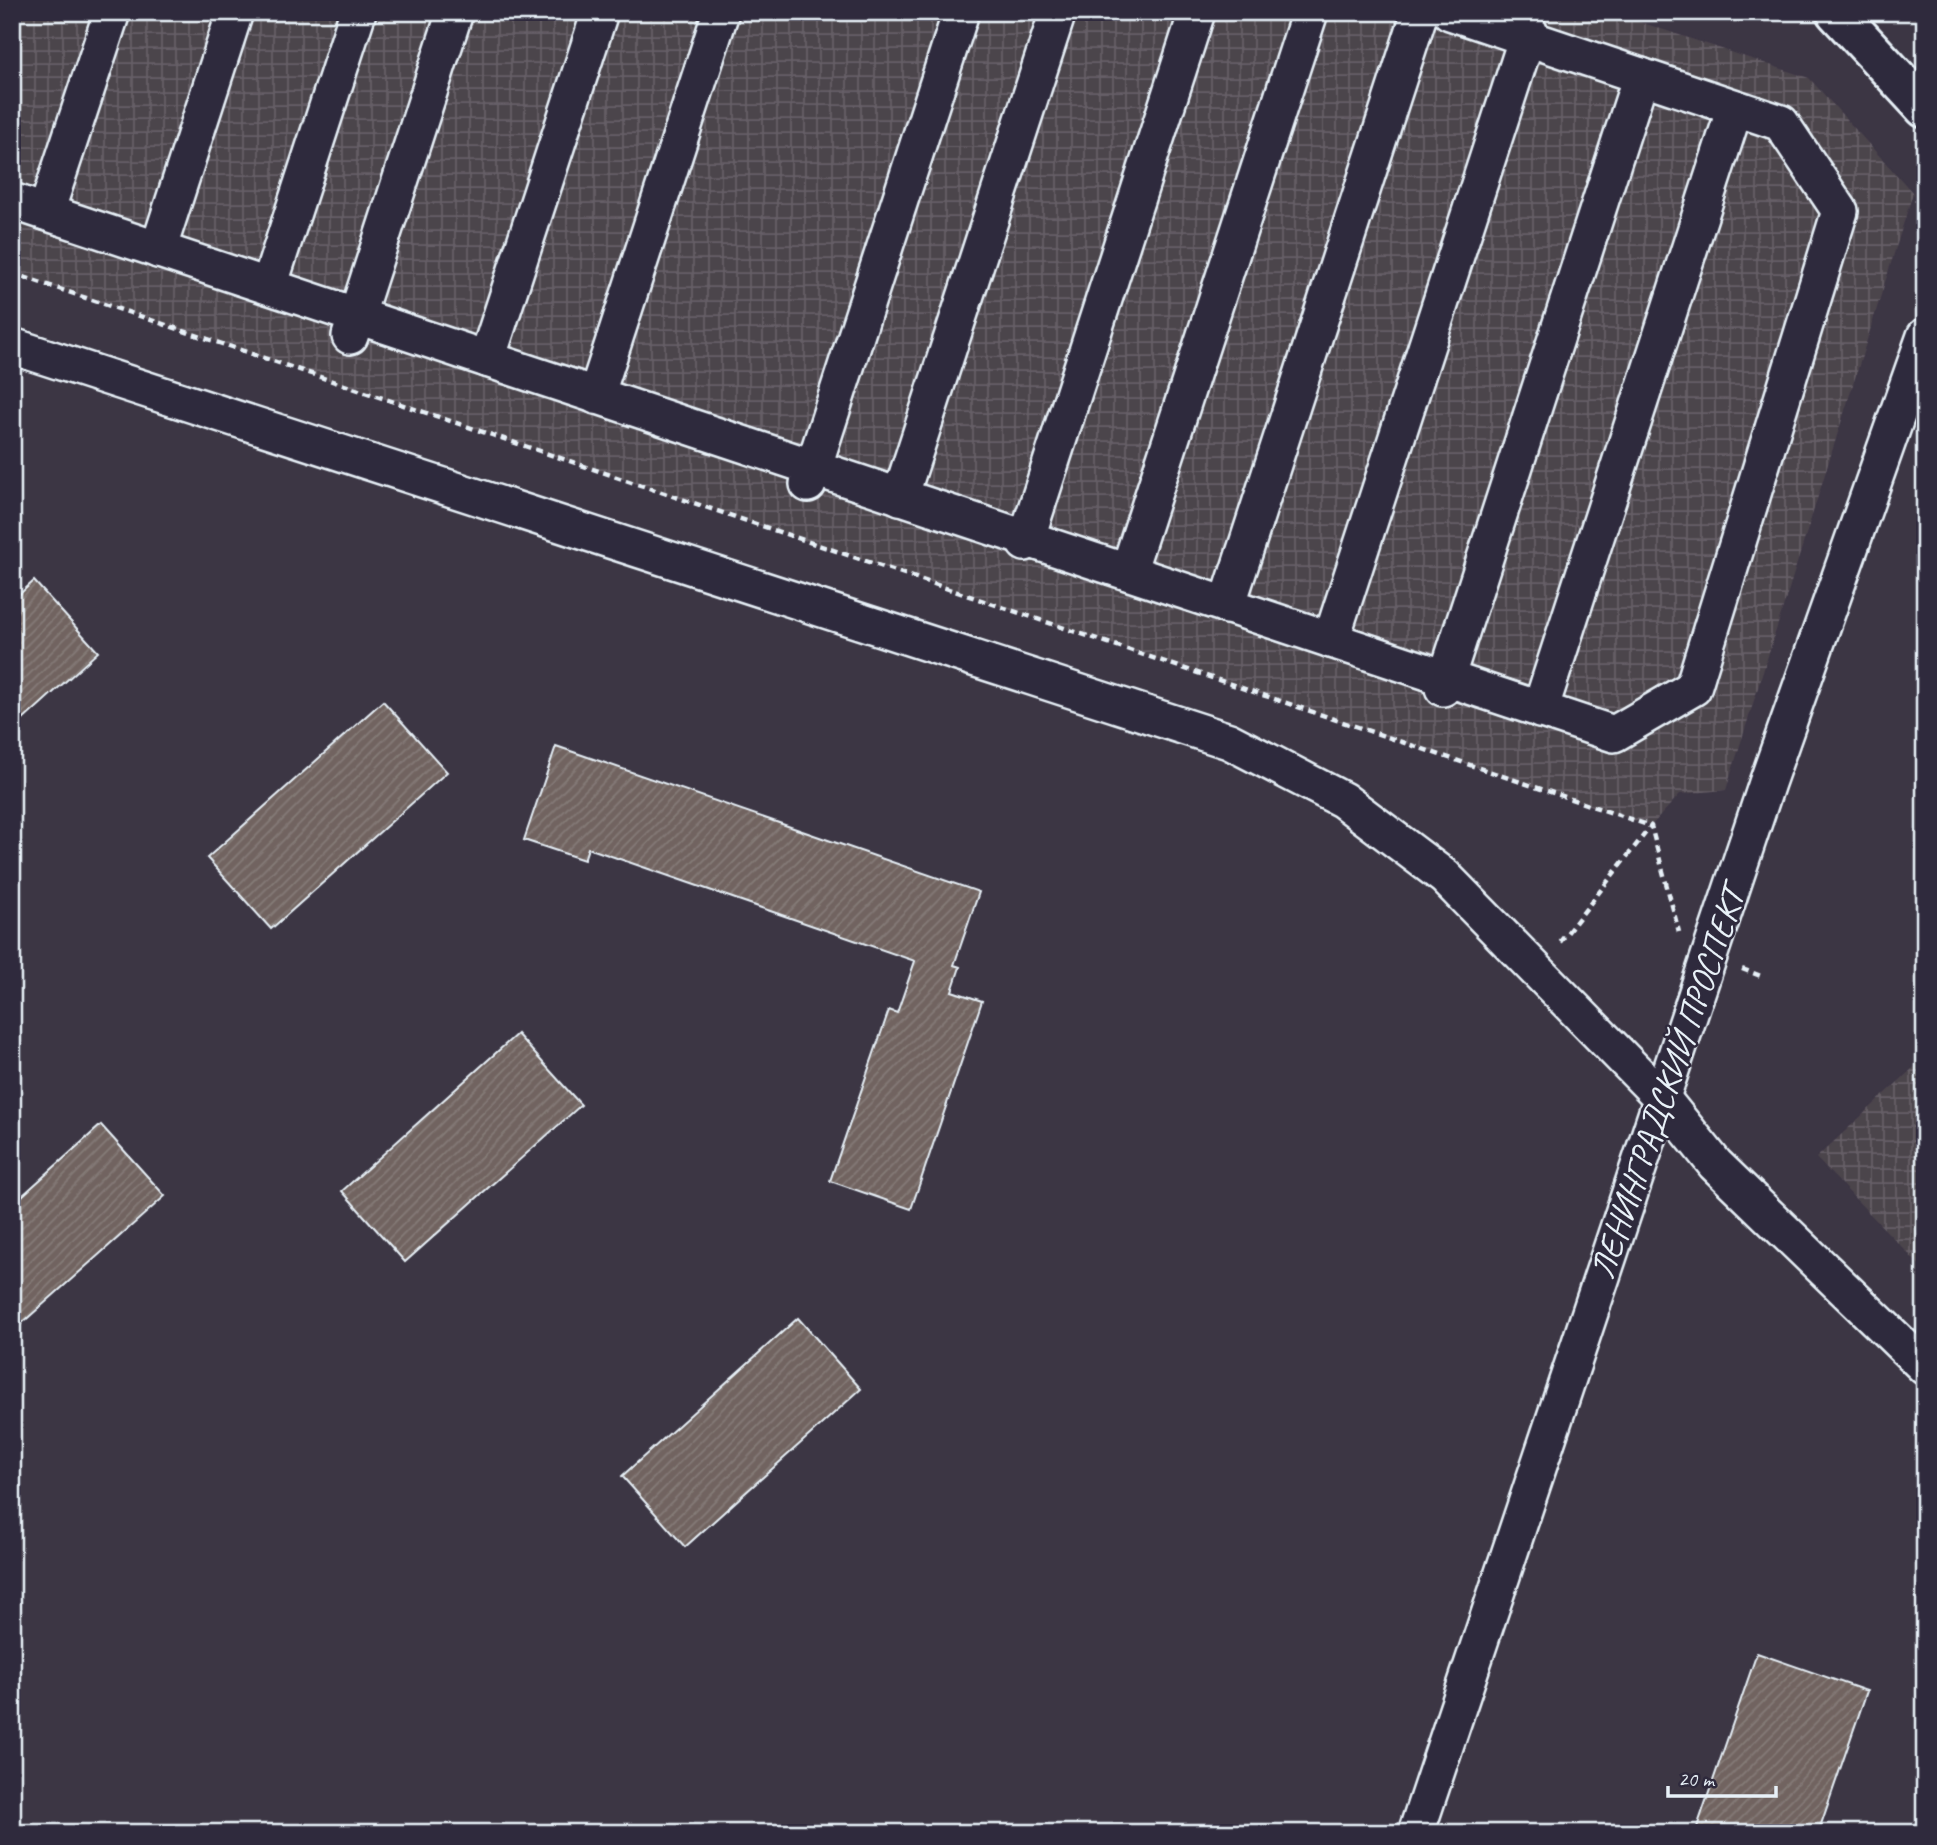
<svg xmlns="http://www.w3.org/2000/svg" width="1937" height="1845" font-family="Caveat,sans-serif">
	<defs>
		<pattern id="industrial-grid" width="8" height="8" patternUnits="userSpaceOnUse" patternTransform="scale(1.75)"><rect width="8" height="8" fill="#4c444c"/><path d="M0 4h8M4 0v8" fill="none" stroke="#665f67"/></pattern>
		<pattern id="building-hatch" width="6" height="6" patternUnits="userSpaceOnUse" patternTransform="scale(1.75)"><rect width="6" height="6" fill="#716460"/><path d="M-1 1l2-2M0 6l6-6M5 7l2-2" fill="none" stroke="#857b78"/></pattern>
	</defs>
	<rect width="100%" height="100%" fill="#3c3644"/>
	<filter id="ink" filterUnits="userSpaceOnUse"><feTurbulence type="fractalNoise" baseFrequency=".0143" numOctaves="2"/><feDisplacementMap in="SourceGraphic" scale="14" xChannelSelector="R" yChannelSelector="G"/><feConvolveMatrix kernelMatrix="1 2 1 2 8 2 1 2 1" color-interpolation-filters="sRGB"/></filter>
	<g filter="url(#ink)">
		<g fill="url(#industrial-grid)">
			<polygon points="12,12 1610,12 1809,78 1913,193 1726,790 1680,794 1651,826 12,273"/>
			<polygon points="1925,1057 1925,1271 1816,1158"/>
		</g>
		<g fill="url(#building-hatch)" stroke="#e8f1f8" stroke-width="2">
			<polygon points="34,581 98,652 12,730 12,601"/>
			<polygon points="383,701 447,772 271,929 207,858"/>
			<polygon points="556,746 979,892 954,965 960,967 952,991 982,1001 911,1209 830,1181 889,1010 897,1013 915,961 588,848 584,860 524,840"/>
			<polygon points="1925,877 1925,896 1919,894"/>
			<polygon points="517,1034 581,1105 405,1262 342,1191"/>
			<polygon points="101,1125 165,1196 12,1332 12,1205"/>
			<polygon points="798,1318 861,1389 685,1547 622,1476"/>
			<polygon points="1757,1653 1867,1691 1818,1833 1695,1833"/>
		</g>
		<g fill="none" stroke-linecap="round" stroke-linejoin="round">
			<defs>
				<g id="minor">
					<polyline points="12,201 1614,734 1693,688 1840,211 1781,123 1450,12"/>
					<polyline points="46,212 112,12"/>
					<polyline points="158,250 235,12"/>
					<polyline points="269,286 358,12"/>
					<polyline points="350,336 455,12"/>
					<polyline points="12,346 1229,741 1343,800 1445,877 1661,1097 1715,1164 1925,1367"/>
					<polyline points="487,359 600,12"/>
					<polyline points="596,396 721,12"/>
					<polyline points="808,484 961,12"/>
					<polyline points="900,497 1058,12"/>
					<polyline points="1025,543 1197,12"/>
					<polyline points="1128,572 1310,12"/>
					<polyline points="1227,606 1420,12"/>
					<polyline points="1331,640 1529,31"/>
					<polyline points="1443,688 1641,76"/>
					<polyline points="1540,710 1735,108"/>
					<polyline points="1416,1833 1767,783 1925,336"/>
				</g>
				<polyline id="major" points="1836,12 1925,108"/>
			</defs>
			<use href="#minor" stroke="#e8f1f8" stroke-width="40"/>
			<use href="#major" stroke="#e8f1f8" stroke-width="44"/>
			<g stroke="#e8f1f8" stroke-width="4.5" stroke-dasharray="7 5" stroke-linecap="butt">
				<polyline points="12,273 1651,826"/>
				<polyline points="1560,942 1651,826 1679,932"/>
				<polyline points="1742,969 1761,976"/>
			</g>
			<use href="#minor" stroke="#2f2a3d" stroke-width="35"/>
			<use href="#major" stroke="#2f2a3d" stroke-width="38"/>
		</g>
	</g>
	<g text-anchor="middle" stroke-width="5" stroke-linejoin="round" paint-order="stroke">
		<g font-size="35" fill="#e8f1f8" stroke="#2f2a3d">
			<text transform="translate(1667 1083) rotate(-71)" y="12">ЛЕНИНГРАДСКИЙ ПРОСПЕКТ</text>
		</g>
	</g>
	<rect width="1937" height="1845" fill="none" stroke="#2f2a3d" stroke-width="42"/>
	<rect x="21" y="21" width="1895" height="1803" fill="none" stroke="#e8f1f8" stroke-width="2.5" filter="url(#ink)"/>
	<path d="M1668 1786v10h108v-10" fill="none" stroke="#e8f1f8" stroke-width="3.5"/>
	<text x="1678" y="1786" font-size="21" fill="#e8f1f8" stroke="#2f2a3d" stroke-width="5" paint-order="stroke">20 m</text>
</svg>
